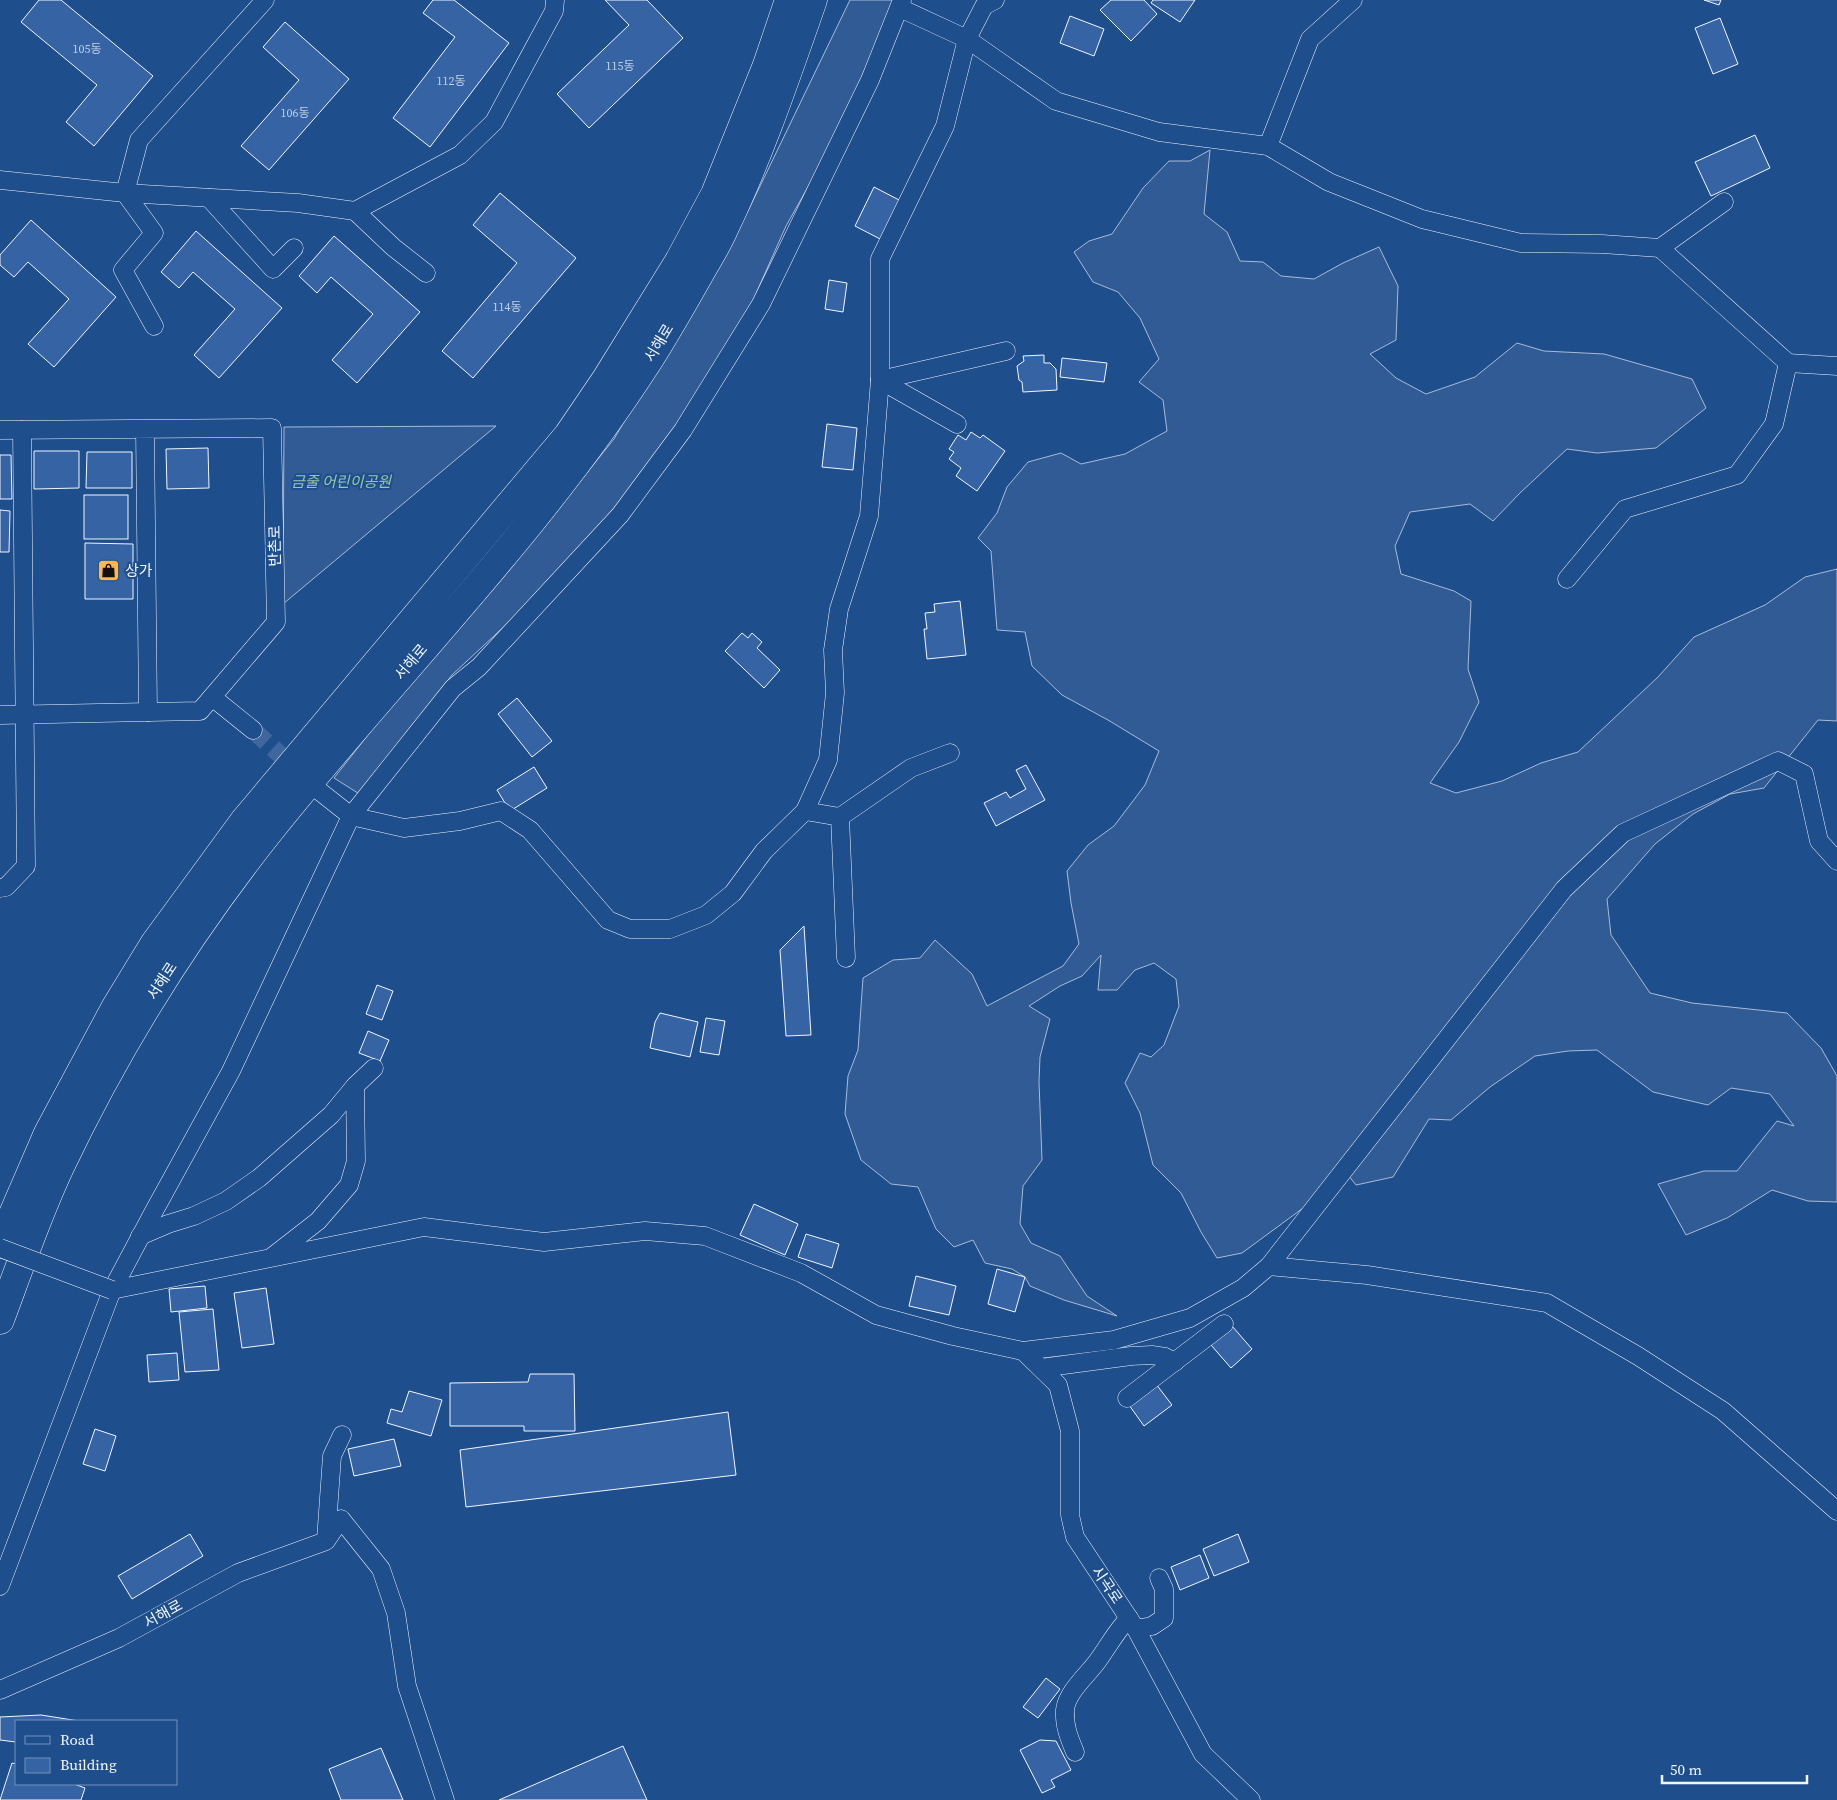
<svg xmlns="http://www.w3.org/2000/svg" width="1837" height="1800" font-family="'Source Serif 4','Noto Sans KR',serif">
	<rect width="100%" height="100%" fill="#1f4e8c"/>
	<g fill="#305b95" stroke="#a8bbd7">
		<polygon points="850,0 896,0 831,146 786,226 754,298 668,446 579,549 510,621 452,675 361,795 334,778 379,721 502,579 614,439 748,211"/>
		<polygon points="1210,150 1204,214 1227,232 1240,261 1263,262 1281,276 1314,279 1343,263 1379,247 1398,286 1396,340 1370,354 1396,378 1426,394 1475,377 1517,343 1544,351 1604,354 1692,379 1706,408 1656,448 1597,453 1567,449 1520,493 1493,521 1470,504 1410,512 1395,546 1401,574 1454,591 1471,601 1468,669 1479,702 1459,742 1430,783 1456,793 1502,781 1541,763 1578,752 1658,677 1694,637 1765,605 1805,577 1837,569 1837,721 1818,720 1764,788 1730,794 1693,814 1655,844 1607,899 1611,935 1650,993 1692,1003 1787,1013 1821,1048 1837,1076 1837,1202 1808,1201 1772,1190 1727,1218 1686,1235 1658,1184 1704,1171 1737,1171 1777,1121 1794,1126 1770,1094 1731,1088 1708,1105 1653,1092 1597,1050 1568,1051 1535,1056 1490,1087 1451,1120 1429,1119 1393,1177 1356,1185 1348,1175 1242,1253 1217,1258 1201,1232 1181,1193 1153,1165 1140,1113 1125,1083 1140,1053 1151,1057 1164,1045 1179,1006 1176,979 1154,963 1135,970 1117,990 1098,990 1101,955 1082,976 1060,986 1029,1006 1050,1019 1040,1057 1039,1082 1042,1160 1023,1186 1020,1224 1031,1243 1060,1256 1087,1296 1117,1316 1064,1300 1030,1286 1025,1277 1012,1269 985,1263 973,1240 954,1247 936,1229 918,1187 891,1184 861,1160 845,1114 848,1076 858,1050 863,978 893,960 920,958 935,940 972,974 987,1006 1063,966 1079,944 1071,903 1067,871 1088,845 1114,826 1145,785 1159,751 1108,720 1062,695 1032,666 1025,632 997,630 991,551 978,538 997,513 1007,487 1028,462 1061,453 1081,464 1125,454 1167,431 1163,400 1139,382 1159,359 1140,318 1118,292 1093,282 1074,252 1089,241 1112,234 1143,188 1169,161 1190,161"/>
		<polygon points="496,426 283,604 284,427"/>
	</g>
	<g fill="#3563a3" stroke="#f2f6ff">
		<polygon points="39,0 61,0 153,76 94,146 66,122 97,85 21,22"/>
		<polygon points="433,0 454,0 509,43 430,147 393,118 455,37 423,13"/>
		<polygon points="605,0 647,0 683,38 589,128 557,94 629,25"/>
		<polygon points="1111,0 1144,0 1157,14 1131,41 1100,10"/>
		<polygon points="1153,0 1195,0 1180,22 1151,3"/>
		<polygon points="1704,0 1721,0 1719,5"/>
		<polygon points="1070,16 1104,29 1094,56 1060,43"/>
		<polygon points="1720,18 1738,64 1713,74 1695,28"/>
		<polygon points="285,22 349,79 269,170 241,146 299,80 263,47"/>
		<polygon points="1755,135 1770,168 1711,196 1695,162"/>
		<polygon points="874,187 903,202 884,241 855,226"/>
		<polygon points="500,193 576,258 473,378 442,351 517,263 473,225"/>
		<polygon points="31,220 116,297 54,367 28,344 69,299 28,262 14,277 0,265 0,255"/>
		<polygon points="196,231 282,308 219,378 194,355 235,309 193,272 179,288 161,272"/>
		<polygon points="334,236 420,312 357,383 332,360 373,314 331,277 317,293 299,276"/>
		<polygon points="829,280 847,283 843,312 825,309"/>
		<polygon points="1044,355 1044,363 1050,363 1056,369 1057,390 1023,392 1022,382 1019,380 1017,366 1024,361 1023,356"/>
		<polygon points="1062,358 1107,363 1104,382 1060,377"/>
		<polygon points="827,424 857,428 853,470 822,467"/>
		<polygon points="971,432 980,438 983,435 1005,451 977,491 956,476 961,468 949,459 954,452 949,449 958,435 966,440"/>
		<polygon points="208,448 209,488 167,489 166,449"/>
		<polygon points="34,451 79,451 79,488 34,489"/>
		<polygon points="87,452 132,452 132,488 86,488"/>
		<polygon points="0,455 11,455 12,499 0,499"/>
		<rect x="84" y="495" width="44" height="44"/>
		<polygon points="0,510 10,511 9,552 0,552"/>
		<polygon points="85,543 133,544 133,599 85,599"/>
		<polygon points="960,601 966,655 927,659 924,629 927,629 925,613 935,612 934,604"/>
		<polygon points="742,633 748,638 752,633 762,642 757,648 780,670 764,688 725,651"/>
		<polygon points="517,698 552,741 532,757 498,714"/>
		<polygon points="1026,765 1045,800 996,826 984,803 1006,792 1010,798 1026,789 1016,770"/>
		<polygon points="534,767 547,788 510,811 497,790"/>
		<polygon points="804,926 811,1035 786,1036 780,950"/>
		<polygon points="377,985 393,991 382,1020 366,1014"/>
		<polygon points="660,1013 698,1022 690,1057 650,1048 655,1022"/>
		<polygon points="706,1018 725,1021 719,1055 700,1052"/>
		<polygon points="368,1031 389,1040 380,1061 359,1053"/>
		<polygon points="754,1204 798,1224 785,1255 740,1235"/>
		<polygon points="806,1234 839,1244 832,1268 798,1257"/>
		<polygon points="997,1269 1025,1277 1015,1312 988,1304"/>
		<polygon points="916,1276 956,1286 949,1315 909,1306"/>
		<polygon points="205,1286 207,1308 171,1312 169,1289"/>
		<polygon points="266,1288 274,1344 242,1348 234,1293"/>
		<polygon points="213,1309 219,1370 185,1372 179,1312"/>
		<polygon points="1232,1326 1252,1349 1231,1368 1211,1345"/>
		<polygon points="177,1353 179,1380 149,1382 147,1355"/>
		<polygon points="530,1374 574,1374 575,1431 524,1431 524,1426 450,1426 450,1383 528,1382"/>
		<polygon points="1156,1384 1172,1405 1144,1426 1129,1405"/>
		<polygon points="409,1391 442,1400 431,1436 387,1423 391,1409 402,1412"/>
		<polygon points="728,1412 736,1475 466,1507 460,1450"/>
		<polygon points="95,1429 116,1436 105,1471 83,1464"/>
		<polygon points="394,1439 401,1466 354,1476 348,1449"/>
		<polygon points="190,1534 203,1556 132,1599 118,1576"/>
		<polygon points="1238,1534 1249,1562 1214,1576 1203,1549"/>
		<polygon points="1200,1555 1209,1578 1180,1590 1171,1567"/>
		<polygon points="1046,1678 1060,1689 1038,1718 1023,1707"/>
		<polygon points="41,1715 79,1721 16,1721 16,1742 0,1740 0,1717"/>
		<polygon points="1040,1740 1056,1741 1071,1770 1051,1780 1055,1787 1042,1793 1020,1750"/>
		<polygon points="623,1746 647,1800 499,1800"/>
		<polygon points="381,1748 403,1800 341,1800 329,1769"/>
		<polygon points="12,1763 16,1764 16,1784 74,1784 85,1788 81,1800 0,1800"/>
	</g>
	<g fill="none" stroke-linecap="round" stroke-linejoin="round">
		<polyline stroke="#3f679d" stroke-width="18" stroke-dasharray="18 9" stroke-linecap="butt" points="253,730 298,771"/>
		<defs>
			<g id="minor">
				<polyline points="900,8 967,39 1056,101 1159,132 1268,146 1329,182 1422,219 1521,243 1602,244 1660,248"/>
				<polyline points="1268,146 1310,39 1353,0"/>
				<polyline points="0,180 125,193 298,203 355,211 460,155 494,122 554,11 555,0"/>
				<polyline points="209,198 273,269 294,248"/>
				<polyline points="1724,202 1660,248 1788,363 1837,366"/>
				<polyline points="355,211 393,247 426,273"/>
				<polyline points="154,326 123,270 154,233 125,193 139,140 265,0"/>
				<polyline points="880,380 1006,351"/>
				<polyline points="880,380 957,424"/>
				<polyline points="0,430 272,428 276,622 200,711 148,712 145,429"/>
				<polyline points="1567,579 1625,509 1737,475 1774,424 1788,363"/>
				<polyline points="212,697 253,730"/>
				<polyline points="0,715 148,712"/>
				<polyline points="318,790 351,816 404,828 460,821 501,811 530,830 608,920 630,929 670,929 706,915 733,893 764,851 805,811 828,760 835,693 833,650 839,609 869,516 880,380 880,259 945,126 967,39 984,6 995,0"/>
				<polyline points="805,811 840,817 846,958"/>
				<polyline points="840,817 911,768 950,753"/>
				<polyline points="0,888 6,887 26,866 22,430"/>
				<polyline points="140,1236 168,1224 194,1216 226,1201 259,1178 331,1115 355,1086 374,1068"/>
				<polyline points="273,1256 318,1221 349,1185 356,1161 355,1086"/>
				<polyline points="1269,1266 1564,889 1623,833 1778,761 1804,774 1819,841 1837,861"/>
				<polyline points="112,1290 424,1227 544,1242 645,1231 705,1236 801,1273 876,1315 953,1336 1023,1351 1114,1340 1190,1318 1243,1288 1269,1266 1367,1275 1547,1303 1638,1356 1723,1411 1837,1511"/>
				<polyline points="1023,1351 1058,1385 1070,1431 1070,1515 1075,1537 1136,1629 1203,1754 1251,1800"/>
				<polyline points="1041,1368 1131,1356 1152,1355 1165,1357 1175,1362"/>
				<polyline points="1127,1398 1224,1324"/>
				<polyline points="326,1540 332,1456 342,1435"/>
				<polyline points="0,1586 112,1290 153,1213 231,1071 351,816 453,688 479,667 620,515 683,430 761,304 870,80 902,0"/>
				<polyline points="1136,1629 1152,1626 1164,1618 1164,1589 1159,1578"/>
				<polyline points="0,1690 119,1638 238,1573 326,1541 341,1519 381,1569 396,1613 407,1686 445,1800"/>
				<path d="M1075,1752c-6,-14 -11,-27 -10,-42 2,-19 24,-36 34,-51 10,-14 18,-29 30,-41"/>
			</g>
			<g id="trunk">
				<polyline points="0,1244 48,1133 115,1008 154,944 244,821 568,435 606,379 679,261 715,194 767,65 789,0"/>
				<path d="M0,1320c19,-51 37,-104 60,-153 58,-122 128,-234 212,-339 124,-155 267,-297 375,-465 18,-28 35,-58 52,-88 9,-16 19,-31 26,-48 35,-73 61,-150 88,-227"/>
			</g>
		</defs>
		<use href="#minor" stroke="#f2f6ff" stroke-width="19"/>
		<use href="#trunk" stroke="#f2f6ff" stroke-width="29"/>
		<use href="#minor" stroke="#1f4e8c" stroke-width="18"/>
		<use href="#trunk" stroke="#1f4e8c" stroke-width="28"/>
		<defs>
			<polyline id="minor-bridge" points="0,1248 112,1290"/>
		</defs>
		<use href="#minor-bridge" stroke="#f2f6ff" stroke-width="19" stroke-linecap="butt"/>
		<use href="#minor-bridge" stroke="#1f4e8c" stroke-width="18"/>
	</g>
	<defs>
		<symbol id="shop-square" viewBox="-11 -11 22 22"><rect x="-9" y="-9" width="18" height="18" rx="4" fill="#ffb74d" stroke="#1f4e8c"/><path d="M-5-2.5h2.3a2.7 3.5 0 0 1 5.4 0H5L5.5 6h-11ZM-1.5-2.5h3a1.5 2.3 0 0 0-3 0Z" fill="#111"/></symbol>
	</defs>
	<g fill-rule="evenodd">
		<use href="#shop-square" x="96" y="558" width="25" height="25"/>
	</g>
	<g text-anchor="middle" stroke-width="4" stroke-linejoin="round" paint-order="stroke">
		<g font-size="12" fill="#c3d1e8">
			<text x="87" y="53">105동</text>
			<text x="620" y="70">115동</text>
			<text x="451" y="85">112동</text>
			<text x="295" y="117">106동</text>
			<text x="507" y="311">114동</text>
		</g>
		<g font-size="15" fill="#f2f6ff" stroke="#1f4e8c">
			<text transform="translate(659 343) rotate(-59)" y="5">서해로</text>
			<text transform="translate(275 546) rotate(-91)" y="5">반촌로</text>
			<text transform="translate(411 662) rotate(-50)" y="5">서해로</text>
			<text transform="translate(162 981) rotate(-57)" y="5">서해로</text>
			<text transform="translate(1107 1585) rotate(56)" y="5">시곡로</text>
			<text transform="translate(163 1614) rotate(-29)" y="5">서해로</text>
		</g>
		<g font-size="15" font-style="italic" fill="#97c8a6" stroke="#1f4e8c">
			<text x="341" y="487">금줄 어린이공원</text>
		</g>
		<g font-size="15" fill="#f2f6ff" stroke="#1f4e8c" text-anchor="start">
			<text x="125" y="576">상가</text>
		</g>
	</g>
	<rect x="15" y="1720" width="162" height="65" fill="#1f4e8c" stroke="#7391ba"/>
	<rect x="25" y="1736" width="25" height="8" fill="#1f4e8c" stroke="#7391ba"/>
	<text x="60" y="1745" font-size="15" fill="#f2f6ff">Road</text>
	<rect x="25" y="1758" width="25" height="15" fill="#3563a3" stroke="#7391ba"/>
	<text x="60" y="1770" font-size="15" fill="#f2f6ff">Building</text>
	<path d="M1662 1775v8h145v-8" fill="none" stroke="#f2f6ff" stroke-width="2.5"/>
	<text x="1670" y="1775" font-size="15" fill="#f2f6ff" stroke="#1f4e8c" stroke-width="4" paint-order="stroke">50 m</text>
</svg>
